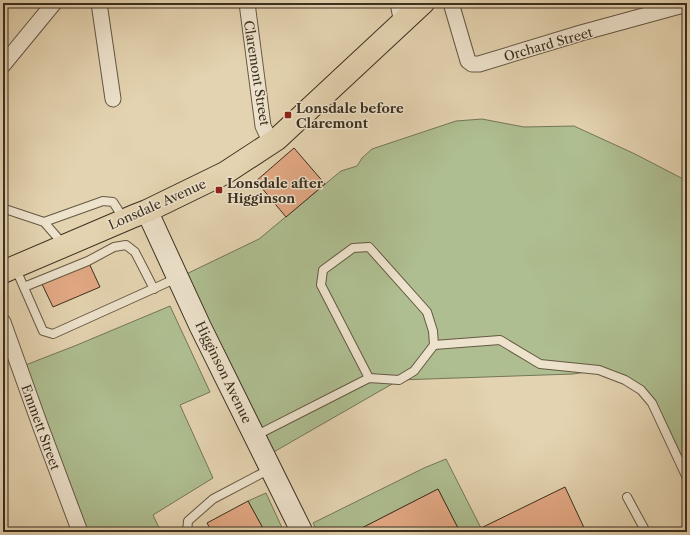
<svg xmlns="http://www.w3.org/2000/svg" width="690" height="535" font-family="'Libre Caslon Text',serif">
	<rect width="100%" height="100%" fill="#e4d3b0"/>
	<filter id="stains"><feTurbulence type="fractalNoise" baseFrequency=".005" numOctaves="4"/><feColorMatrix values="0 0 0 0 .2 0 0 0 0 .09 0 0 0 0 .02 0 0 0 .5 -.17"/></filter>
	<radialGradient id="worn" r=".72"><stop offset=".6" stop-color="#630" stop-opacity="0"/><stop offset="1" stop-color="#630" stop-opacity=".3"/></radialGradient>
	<g fill="#aebe90" stroke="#747658">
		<polygon points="482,119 524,127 574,126 635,154 687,181 687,478 641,390 599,370 573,374 399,380 265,457 178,278 259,239 341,171 357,166 362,158 372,149 456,121"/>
		<polygon points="170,306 210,392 180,405 213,478 153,515 161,532 83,532 23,366 77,345"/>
		<polygon points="446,459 483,532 460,532 438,489 354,532 318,532 313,523 424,468"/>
		<polygon points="266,493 284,532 265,532 248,501"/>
	</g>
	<g fill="#e3a985" stroke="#3b2f1f">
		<polygon points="294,148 325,184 286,217 256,181"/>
		<polygon points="88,261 100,287 53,307 41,282"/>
		<polygon points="565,487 586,532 483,532 481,528"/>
		<polygon points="438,489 460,532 354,532"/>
		<polygon points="248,501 265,532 212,532 207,523"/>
	</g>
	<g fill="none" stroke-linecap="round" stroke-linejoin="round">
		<defs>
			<g id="lane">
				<polyline points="8,210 44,222 64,245"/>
				<polyline points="44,222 103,201 113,202 124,219"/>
				<polyline points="15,267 43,331 53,334 177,278"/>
				<polyline points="24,287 88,261 114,247 126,245 135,252 154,289"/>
				<polyline points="434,345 500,340 540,364 599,370 625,380 641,390 652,403 687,478"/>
				<polyline points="255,436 369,378 399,380 414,371 434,345 433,331 427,312 369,247 353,248 323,270 321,285 369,378"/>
				<polyline points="627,497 646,532"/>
				<polyline points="187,532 188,521 213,499 270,469"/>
			</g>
			<g id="street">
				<polyline points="99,3 113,99"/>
				<polyline points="247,3 263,126 271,143"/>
				<polyline points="398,3 402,23"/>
				<polyline points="451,3 468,61 472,64 479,64 581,33 687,4"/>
				<polyline points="3,65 54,3"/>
				<polyline points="3,322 40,425 80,532"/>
			</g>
			<polyline id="secondary" points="147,211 200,326 302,532"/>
			<polyline id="primary" points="3,272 134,216 147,211 225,173 277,139 423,3"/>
		</defs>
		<use href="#lane" stroke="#655843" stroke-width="10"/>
		<use href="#street" stroke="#655843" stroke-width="17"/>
		<use href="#secondary" stroke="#3b2f1f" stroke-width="23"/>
		<use href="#primary" stroke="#3b2f1f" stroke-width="24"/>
		<use href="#lane" stroke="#ede2cc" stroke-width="8"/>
		<use href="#street" stroke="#ede2cc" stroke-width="15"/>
		<use href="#secondary" stroke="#ede2cc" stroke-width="21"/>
		<use href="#primary" stroke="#e4d3b0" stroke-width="22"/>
	</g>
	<g fill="#8f2418" stroke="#ede2cc" stroke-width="1.5">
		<rect x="284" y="111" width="8" height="8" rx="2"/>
		<rect x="215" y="186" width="8" height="8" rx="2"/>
	</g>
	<g text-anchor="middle" stroke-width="3" stroke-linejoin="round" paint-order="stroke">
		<g font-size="13" fill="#3b2f1f" stroke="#ede2cc">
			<text transform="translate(548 44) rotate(-16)" y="5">Orchard Street</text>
			<text transform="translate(257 73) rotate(81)" y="5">Claremont Street</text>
			<text transform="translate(157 204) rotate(-24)" y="5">Lonsdale Avenue</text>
			<text transform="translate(224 372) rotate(64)" y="5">Higginson Avenue</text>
			<text transform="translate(41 427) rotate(70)" y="5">Emmett Street</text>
		</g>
		<g font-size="13" font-weight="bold" fill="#3b2f1f" stroke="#ede2cc" text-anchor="start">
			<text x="296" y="113">Lonsdale before<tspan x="296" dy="15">Claremont</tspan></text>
			<text x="227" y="188">Lonsdale after<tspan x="227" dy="15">Higginson</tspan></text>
		</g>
	</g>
	<rect width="690" height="535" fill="none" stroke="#e4d3b0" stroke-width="16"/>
	<rect x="4" y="4" width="682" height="527" fill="none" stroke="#3b2f1f" stroke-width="2"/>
	<rect x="8" y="8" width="674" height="519" fill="none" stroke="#3b2f1f"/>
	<rect width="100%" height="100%" filter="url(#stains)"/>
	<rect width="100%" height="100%" fill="url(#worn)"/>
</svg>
